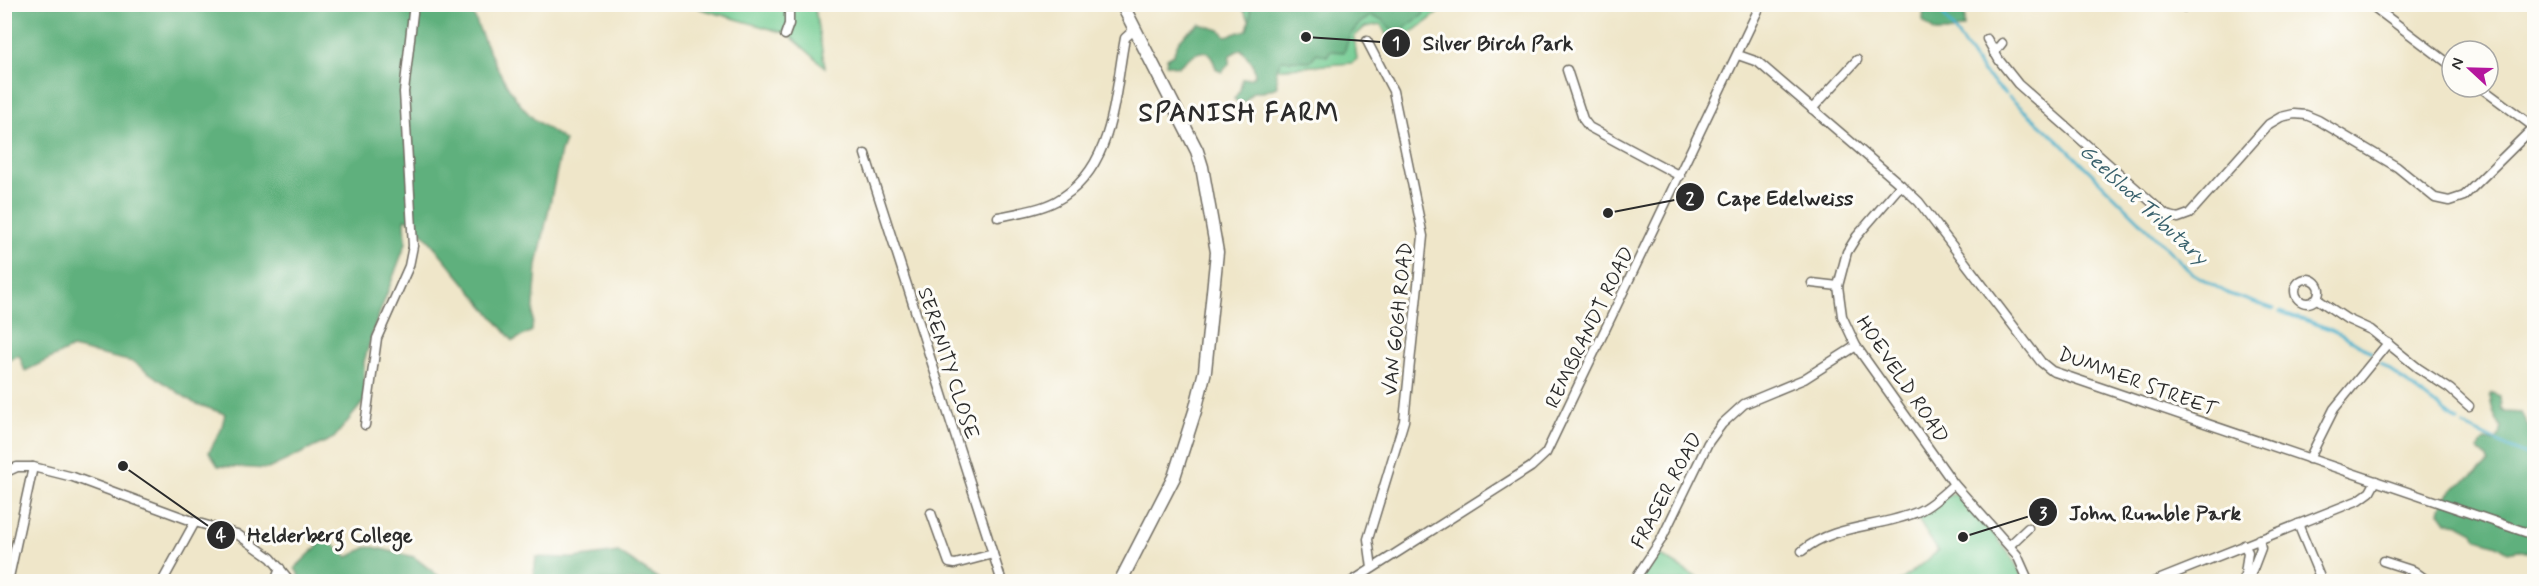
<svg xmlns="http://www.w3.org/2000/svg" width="2539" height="586" font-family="Mynerve,sans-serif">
	<rect width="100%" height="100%" fill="#fdfcf7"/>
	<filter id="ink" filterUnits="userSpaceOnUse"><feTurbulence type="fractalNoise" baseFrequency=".0167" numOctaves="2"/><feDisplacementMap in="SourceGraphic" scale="12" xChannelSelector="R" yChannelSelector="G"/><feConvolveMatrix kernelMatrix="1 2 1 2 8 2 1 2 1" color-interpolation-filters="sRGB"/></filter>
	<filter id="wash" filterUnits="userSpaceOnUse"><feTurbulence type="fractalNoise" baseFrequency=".008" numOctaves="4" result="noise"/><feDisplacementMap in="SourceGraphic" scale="24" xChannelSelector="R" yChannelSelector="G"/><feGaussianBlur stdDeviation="1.35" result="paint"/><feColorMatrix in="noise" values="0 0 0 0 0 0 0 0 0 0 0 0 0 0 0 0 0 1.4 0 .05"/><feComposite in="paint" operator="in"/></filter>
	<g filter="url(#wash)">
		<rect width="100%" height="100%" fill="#efe6c9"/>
		<g fill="#73cc93" stroke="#4f7c5f" stroke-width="1.5">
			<polygon points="694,5 814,5 825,67 788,34 701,9"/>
			<path d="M1241,5h207c-16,11 -41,38 -61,31l-6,-12 -16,3 -11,10 3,22 -5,4 -77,6z"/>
			<path d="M1955,494l4,1c24,27 51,53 66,87h-126l39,-31 -21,-33 30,-22z"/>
			<polygon points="1658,554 1703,581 1640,581"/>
		</g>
		<g fill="#5eb07d" stroke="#446e54" stroke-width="1.5">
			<path d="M5,5h465c12,34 36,89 64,114 10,8 21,14 31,22l-4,10 -24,114 -5,66 -19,10 -100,-120 -8,-2 1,24 -32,85 -10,34 1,38 -31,38 -66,31 -50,-3 -9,-14 12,-22 4,-16 -31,-11 -61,-41 -61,-14 -47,23 -6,-16 -14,7z"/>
			<path d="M1249,5v-1l182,1 -5,2 -3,8 -23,16 -10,-2 -7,-9 -12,-4 -10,6 -11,13 -6,17 -14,-1 -3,5 -10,-3 -7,8 -29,-1 -5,12 1,15 -14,5h-10l-8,10 -6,1 -5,-4 6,-9 2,-11 10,-1 3,-3 -2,-11 -12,-15 -11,6 -1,9 -7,8 -5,-2c-3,-5 -3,-9 -6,-14 -9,-12 -26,5 -33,11l-12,-3 1,-6 7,-4c2,-15 15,-23 26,-30l20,6 6,6 21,-6 4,-15z"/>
			<polygon points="1924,5 1962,5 1965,17 1964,27 1949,32 1935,32 1923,21"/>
			<path d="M2493,393l7,3 1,13 3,3 17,1 13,24v117l-16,-4 -10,2 -11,-7 -20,-6 -3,-7 -15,-8 -12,-2 -7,-10c5,-29 33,-30 48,-49l-1,-5 -9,-8 4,-8 3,-2 9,2 5,-7 2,-8c-6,-9 -10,-21 -11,-32z"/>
			<polygon points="326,538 348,557 369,546 414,557 445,581 302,581 295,568"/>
			<polygon points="618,552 662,581 533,581 536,557 574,558"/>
		</g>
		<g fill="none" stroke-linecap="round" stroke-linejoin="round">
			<g stroke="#4eb2cd" stroke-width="3">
				<polyline points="1936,4 1983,72 2005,94"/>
				<polyline points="2009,97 2060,142 2192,273 2229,294 2274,309"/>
				<path d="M2280,312c32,10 65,20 91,41"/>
				<polyline points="2381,363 2458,422"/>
				<polyline points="2463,426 2534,459"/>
			</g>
		</g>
	</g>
	<g filter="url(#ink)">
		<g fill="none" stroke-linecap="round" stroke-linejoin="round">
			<defs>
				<g id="street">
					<polyline points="2370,4 2452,66"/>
					<polyline points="2184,7 2185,4"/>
					<polyline points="785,35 789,24 789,4"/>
					<polyline points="1987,39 1999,60 2018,84 2166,215 2178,218 2189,214 2269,124 2281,117 2294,114 2306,115 2318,120 2397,167 2435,198 2449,201 2464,196 2534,127"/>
					<polyline points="1367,41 1393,91 1423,236 1404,421 1368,539 1372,568"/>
					<polyline points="1994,53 2002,43"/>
					<polyline points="1738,55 1758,62 1901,185 1919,202 2041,362 2052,371 2534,535"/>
					<polyline points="1567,70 1583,119 1589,127 1680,176"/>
					<polyline points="2480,87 2534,127"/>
					<polyline points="1812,109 1857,60"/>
					<polyline points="865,154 1002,582"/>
					<polyline points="1901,185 1857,236 1847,252 1838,286 1842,316 1856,346 1954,484 2017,555 2029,582"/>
					<path d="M998,217c19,-4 41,-7 58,-16 59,-32 58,-106 69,-163l10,-9"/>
					<circle cx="2307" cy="291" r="12"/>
					<polyline points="1812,283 1838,286"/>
					<polyline points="2317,299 2347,319 2371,330 2418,368 2450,389 2469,406"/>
					<polyline points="365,425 377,338 409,266 413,246 404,92 414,4"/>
					<polyline points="2309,459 2334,409 2388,343"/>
					<polyline points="4,473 17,467 33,467 73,477 195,522 237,534 271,558 291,582"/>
					<polyline points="931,513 949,563 955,564 993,554"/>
					<polyline points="2298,524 2322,582"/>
					<polyline points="2010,545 2028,528"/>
					<path d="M1802,551c32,-27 78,-23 115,-39 14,-6 26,-18 37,-28"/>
					<polyline points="2383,561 2414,571 2429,582"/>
					<polyline points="8,582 33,467"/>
					<polyline points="162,582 195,522"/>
					<polyline points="275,582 280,568"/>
					<polyline points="1351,582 1531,467 1546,453 1761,4"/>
					<polyline points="1633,582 1661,540 1708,443 1722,424 1744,404 1804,379 1856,346"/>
					<polyline points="2153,582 2359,500 2370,492 2376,481"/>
					<polyline points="2244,582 2248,552 2244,545"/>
					<polyline points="2248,582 2261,548 2259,539"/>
				</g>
				<polyline id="secondary" points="1120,582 1174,477 1195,411 1205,371 1217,252 1202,167 1197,151 1122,4"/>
			</defs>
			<use href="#street" stroke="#706c62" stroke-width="11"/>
			<use href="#secondary" stroke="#706c62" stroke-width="15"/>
			<use href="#street" stroke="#fff" stroke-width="8"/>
			<use href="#secondary" stroke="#fff" stroke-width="12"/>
		</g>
	</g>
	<g text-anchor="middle" stroke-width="6" stroke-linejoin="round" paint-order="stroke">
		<g font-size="20" fill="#2b2b2b" stroke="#fdfcf7">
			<text transform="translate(1397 319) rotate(-84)" y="7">VAN GOGH ROAD</text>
			<text transform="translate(1589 327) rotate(-64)" y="7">REMBRANDT ROAD</text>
			<text transform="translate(949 363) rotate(72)" y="7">SERENITY CLOSE</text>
			<text transform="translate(1903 379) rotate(56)" y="7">HOEVELD ROAD</text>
			<text transform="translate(2138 381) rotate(20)" y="7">DUMMER STREET</text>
			<text transform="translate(1666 490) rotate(-62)" y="7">FRASER ROAD</text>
		</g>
		<g font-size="21" font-style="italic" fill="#39616c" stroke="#fdfcf7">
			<text transform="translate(2144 204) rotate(43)" y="7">Geelsloot Tributary</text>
		</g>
		<g font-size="26" font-weight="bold" letter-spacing="1.5" fill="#2b2b2b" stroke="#fdfcf7">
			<text x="1239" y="121">SPANISH FARM</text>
		</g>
	</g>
	<path fill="none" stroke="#2b2b2b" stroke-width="2" d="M1306 37L1396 43M1608 213L1690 197M1963 537L2043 512M123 466L221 535"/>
	<g fill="#2b2b2b" stroke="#fdfcf7" stroke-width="2">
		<circle cx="1306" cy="37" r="6"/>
		<circle cx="1608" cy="213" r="6"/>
		<circle cx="1963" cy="537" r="6"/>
		<circle cx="123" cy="466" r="6"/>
		<circle cx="1396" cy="43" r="15"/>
		<circle cx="1690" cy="197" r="15"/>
		<circle cx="2043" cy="512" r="15"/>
		<circle cx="221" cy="535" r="15"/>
	</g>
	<g font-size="18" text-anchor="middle" font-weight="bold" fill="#fff">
		<text x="1396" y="49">1</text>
		<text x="1690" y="204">2</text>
		<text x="2043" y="519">3</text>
		<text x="221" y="541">4</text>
	</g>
	<g font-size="21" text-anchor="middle" font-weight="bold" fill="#2b2b2b" stroke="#fdfcf7" stroke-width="6" stroke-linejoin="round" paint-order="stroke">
		<text x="1498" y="50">Silver Birch Park</text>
		<text x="1785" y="205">Cape Edelweiss</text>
		<text x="2155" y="520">John Rumble Park</text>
		<text x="330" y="542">Helderberg College</text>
	</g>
	<rect width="2539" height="586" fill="none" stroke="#fdfcf7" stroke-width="24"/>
	<g transform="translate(2470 69) rotate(292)"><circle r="28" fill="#fdfcf7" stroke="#a9a8a5" stroke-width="1.5"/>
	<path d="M0-4.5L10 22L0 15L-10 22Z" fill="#b5179e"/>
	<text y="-9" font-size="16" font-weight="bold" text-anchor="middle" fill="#2b2b2b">N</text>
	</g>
</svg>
